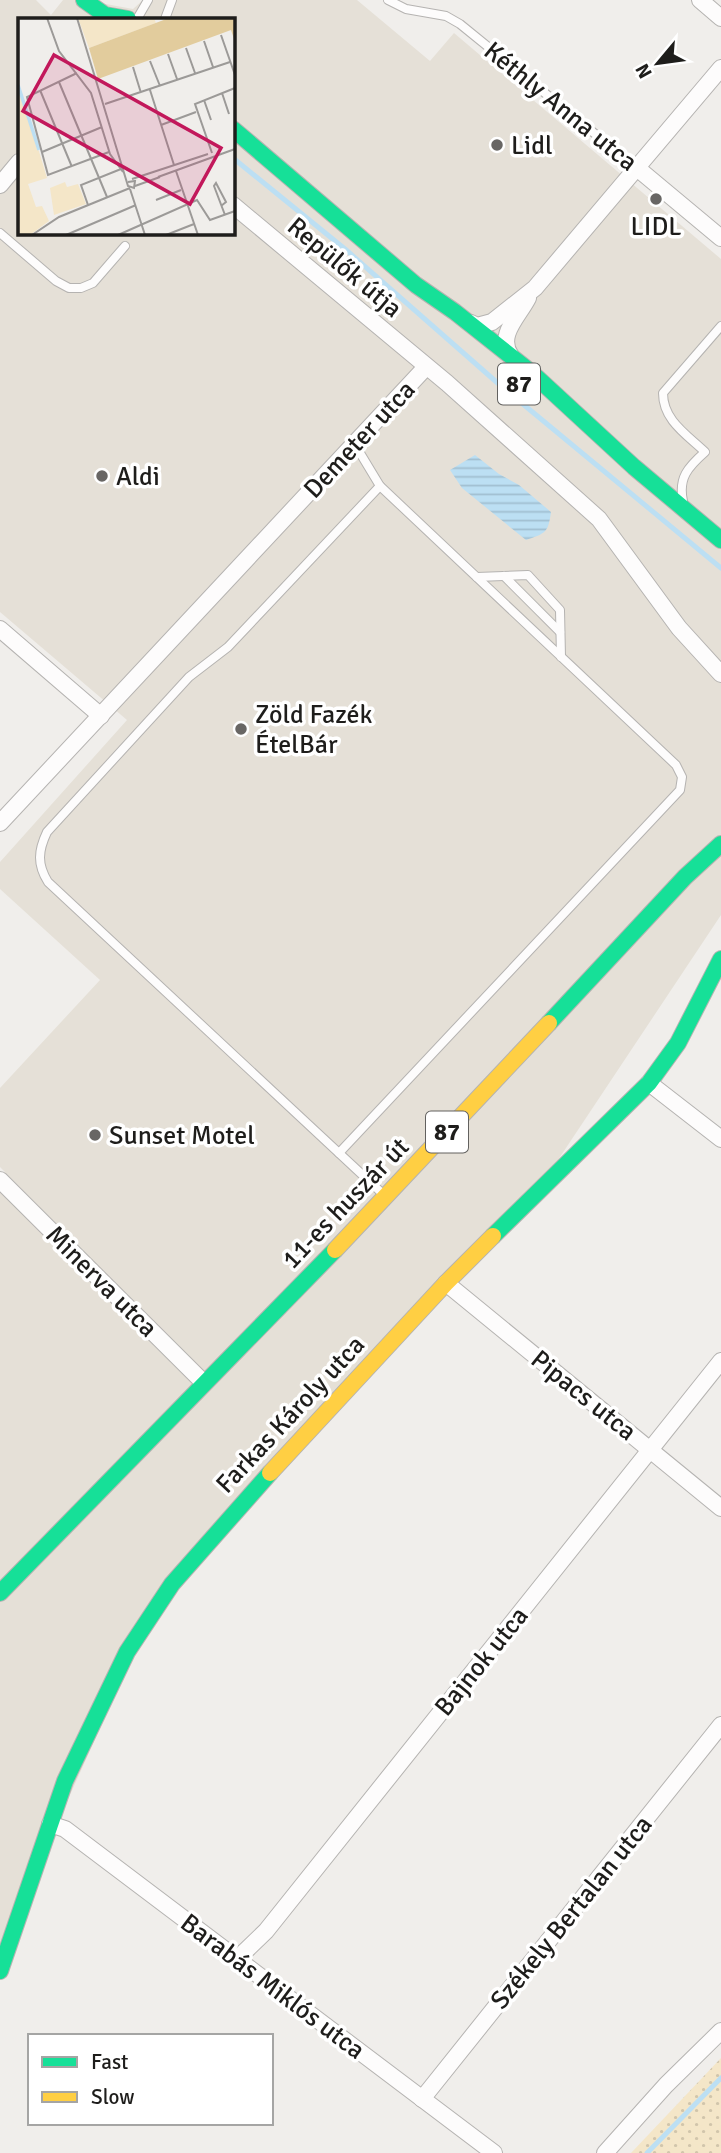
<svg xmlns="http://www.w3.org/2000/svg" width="721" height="2153" font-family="Signika,sans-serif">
	<defs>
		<pattern id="green-dots" width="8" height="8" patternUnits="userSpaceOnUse" patternTransform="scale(1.75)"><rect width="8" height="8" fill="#f4e6c8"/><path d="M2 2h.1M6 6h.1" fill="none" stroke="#d1c5ab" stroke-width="1.8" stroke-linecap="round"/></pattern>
		<pattern id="water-rules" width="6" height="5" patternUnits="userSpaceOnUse" patternTransform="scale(1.75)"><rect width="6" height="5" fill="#bcdff3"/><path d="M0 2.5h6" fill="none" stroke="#a1bfd0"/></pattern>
	</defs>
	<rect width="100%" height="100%" fill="#f0eeeb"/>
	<path fill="#e5e0d7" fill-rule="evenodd" d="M0,0h36l15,15 12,-15h21l49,9 10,-9h214l73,61 24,-28 267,226v656l-165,248 -389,416 -167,372v-774l5,-5 -5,-5v-79l100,-108 -100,-91v-27l127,-142 -127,-108zM19,19h214v214h-214z"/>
	<polygon fill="url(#green-dots)" points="721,2058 721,2153 631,2153"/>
	<path fill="url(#water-rules)" d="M475,455l24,19 20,11 32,27c-3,21 -5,21 -25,28l-64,-52 -12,-18z"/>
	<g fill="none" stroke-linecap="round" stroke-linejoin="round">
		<g stroke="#bcdff3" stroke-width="5">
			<polyline points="233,158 345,249 501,386"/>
			<polyline points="518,400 721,568"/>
			<polyline points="647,2153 721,2078"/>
		</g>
		<defs>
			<g id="lane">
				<polyline points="388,0 406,9 446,16 460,24 637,168"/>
				<polyline points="137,19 148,0"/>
				<polyline points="165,19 172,0"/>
				<polyline points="0,233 56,281 69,288 81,288 93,283 125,246"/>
				<path d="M380,486l-152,161 -39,30 -142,155c-9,19 -10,32 1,50l336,313"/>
				<path d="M683,501c-5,-23 5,-34 22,-49 -19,-18 -42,-32 -42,-59l58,-67"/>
				<polyline points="504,576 560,632"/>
				<polyline points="477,577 528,575 560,610 561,657"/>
				<polyline points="339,1153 680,790 682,777 676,765 380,486 354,443"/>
			</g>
			<g id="street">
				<polyline points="700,0 721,18"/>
				<polyline points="637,168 721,238"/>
				<polyline points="0,185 19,162"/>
				<polyline points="233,205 447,383 599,519 679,628 721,674"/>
				<polyline points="471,323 477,326 492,322 535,288 721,68"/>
				<path d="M511,356c-15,-20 8,-40 17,-58"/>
				<polyline points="0,629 101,716"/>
				<polyline points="0,823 426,367"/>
				<polyline points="649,1083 721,1139"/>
				<polyline points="0,1180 204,1383"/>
				<polyline points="446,1283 721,1508"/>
				<polyline points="50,1824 65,1829 494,2153"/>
				<polyline points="237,1959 266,1931 721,1361"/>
				<polyline points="422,2099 721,1725"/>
				<polyline points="605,2153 666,2085 721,2031"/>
			</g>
			<g id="fast">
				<polyline points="84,0 105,15 128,19"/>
				<polyline points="233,129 416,285 455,312 532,373 634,467 721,540"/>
				<polyline points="549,1023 685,877 721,844"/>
				<polyline points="493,1236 649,1083 678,1043 721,959"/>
				<polyline points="0,1593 335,1250"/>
				<polyline points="0,1971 65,1781 127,1652 172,1584 270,1473"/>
			</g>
			<g id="slow">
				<polyline points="335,1250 549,1023"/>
				<polyline points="270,1473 446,1283 493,1236"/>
			</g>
		</defs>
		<use href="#lane" stroke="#b5b3b1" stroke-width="10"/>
		<use href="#street" stroke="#b5b3b1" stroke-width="18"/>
		<use href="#fast" stroke="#b5b3b1" stroke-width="18"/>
		<use href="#slow" stroke="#b5b3b1" stroke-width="18"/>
		<use href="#lane" stroke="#fdfcfc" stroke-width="8"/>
		<use href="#street" stroke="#fdfcfc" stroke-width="16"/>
		<use href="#fast" stroke="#16e098" stroke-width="16"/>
		<use href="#slow" stroke="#ffcf43" stroke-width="16"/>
	</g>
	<g fill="#686664" stroke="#fff" stroke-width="2.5">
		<circle cx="497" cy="145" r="7"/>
		<circle cx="656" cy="199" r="7"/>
		<circle cx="102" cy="476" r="7"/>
		<circle cx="241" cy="729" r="7"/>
		<circle cx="95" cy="1135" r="7"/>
	</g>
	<g text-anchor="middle" stroke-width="7" stroke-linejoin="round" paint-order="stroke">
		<g fill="#fff" stroke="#62615f" stroke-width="2">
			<rect x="498" y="363.5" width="42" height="41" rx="5"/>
			<rect x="426" y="1111.5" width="42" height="41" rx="5"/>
		</g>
		<g font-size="24" font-weight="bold" fill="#1e1d1b">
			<text x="519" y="392">87</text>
			<text x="447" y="1140">87</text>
		</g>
		<g font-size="26" fill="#1e1d1b" stroke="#fff">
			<text transform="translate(561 106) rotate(39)" y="9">Kéthly Anna utca</text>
			<text transform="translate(345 267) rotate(40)" y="9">Repülők útja</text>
			<text transform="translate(359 439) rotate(-47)" y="9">Demeter utca</text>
			<text transform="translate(345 1203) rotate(-46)" y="9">11-es huszár út</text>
			<text transform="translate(102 1281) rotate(45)" y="9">Minerva utca</text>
			<text transform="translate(584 1395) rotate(39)" y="9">Pipacs utca</text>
			<text transform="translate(290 1414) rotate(-47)" y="9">Farkas Károly utca</text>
			<text transform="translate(481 1661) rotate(-51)" y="9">Bajnok utca</text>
			<text transform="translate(571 1912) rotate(-51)" y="9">Székely Bertalan utca</text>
			<text transform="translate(273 1986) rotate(37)" y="9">Barabás Miklós utca</text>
		</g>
		<g font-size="26" fill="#1e1d1b" stroke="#fff" text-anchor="start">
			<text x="511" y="154">Lidl</text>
			<text x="656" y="235" text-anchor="middle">LIDL</text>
			<text x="116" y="485">Aldi</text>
			<text x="255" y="723">Zöld Fazék<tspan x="255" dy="30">ÉtelBár</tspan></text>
			<text x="109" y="1144">Sunset Motel</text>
		</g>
	</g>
	<g transform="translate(18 18)">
		<rect width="217" height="217" fill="#f0eeeb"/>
		<path d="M60,0h76l2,5 -67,25zM0,64l29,96 -19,6 8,23 6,-1 7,15 -19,14h-12zM47,164l2,5 11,-3 8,20 -32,11 -4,-27z" fill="#f4e6c8"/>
		<path d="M151,0h66v24l-4,-12 -133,49 -9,-31z" fill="#e2cc9d"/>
		<path fill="none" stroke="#bcdff3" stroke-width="3.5" d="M0,67l21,65"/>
		<path fill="none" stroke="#9c9a98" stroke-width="2" d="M29,0l12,33 32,42 19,61 13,18M59,0l51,168 6,2 1,-7 -7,1M203,17l14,40M186,23l9,26M168,30l9,25M150,36l9,25M132,43l10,25M115,49l8,26M59,55l-50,24 21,78 61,-23M41,64l48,115M22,72l32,77M132,72l24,75M204,75l7,21M186,82l7,20M87,86l125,-42M143,107l35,-13M24,134l60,-25M194,135l-17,-49 40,-16M158,153l22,64M140,159l77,-28M114,161l76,-25M117,168l25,-9M112,171l15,46M138,182l25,-10M70,187l-7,-20 40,-16M203,188l5,-4 -10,-19 -2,3 11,29M14,217l27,-18 71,-29M48,217l70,-30M100,217l79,-35 13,20 25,-9M148,217l28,-11"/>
		<path fill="#c2185b" fill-opacity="0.15" stroke="#c2185b" stroke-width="3.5" d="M36,37l167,93 -31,56 -167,-93z"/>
		<rect width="217" height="217" fill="none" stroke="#1e1d1b" stroke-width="3.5"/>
	</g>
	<rect x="28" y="2034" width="245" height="91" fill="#ffffff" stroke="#a5a5a4" stroke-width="2"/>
	<rect x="42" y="2057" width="35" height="10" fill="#16e098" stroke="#a5a5a4" stroke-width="2"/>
	<text x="91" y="2069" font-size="21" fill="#1e1d1b">Fast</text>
	<rect x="42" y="2092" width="35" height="10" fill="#ffcf43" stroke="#a5a5a4" stroke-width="2"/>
	<text x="91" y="2104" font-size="21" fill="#1e1d1b">Slow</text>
	<g transform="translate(658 63) rotate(241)" stroke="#ffffff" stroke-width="5" paint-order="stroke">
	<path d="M0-5L12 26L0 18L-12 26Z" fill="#1e1d1b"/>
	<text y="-10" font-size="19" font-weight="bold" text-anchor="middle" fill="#1e1d1b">N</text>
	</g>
</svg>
